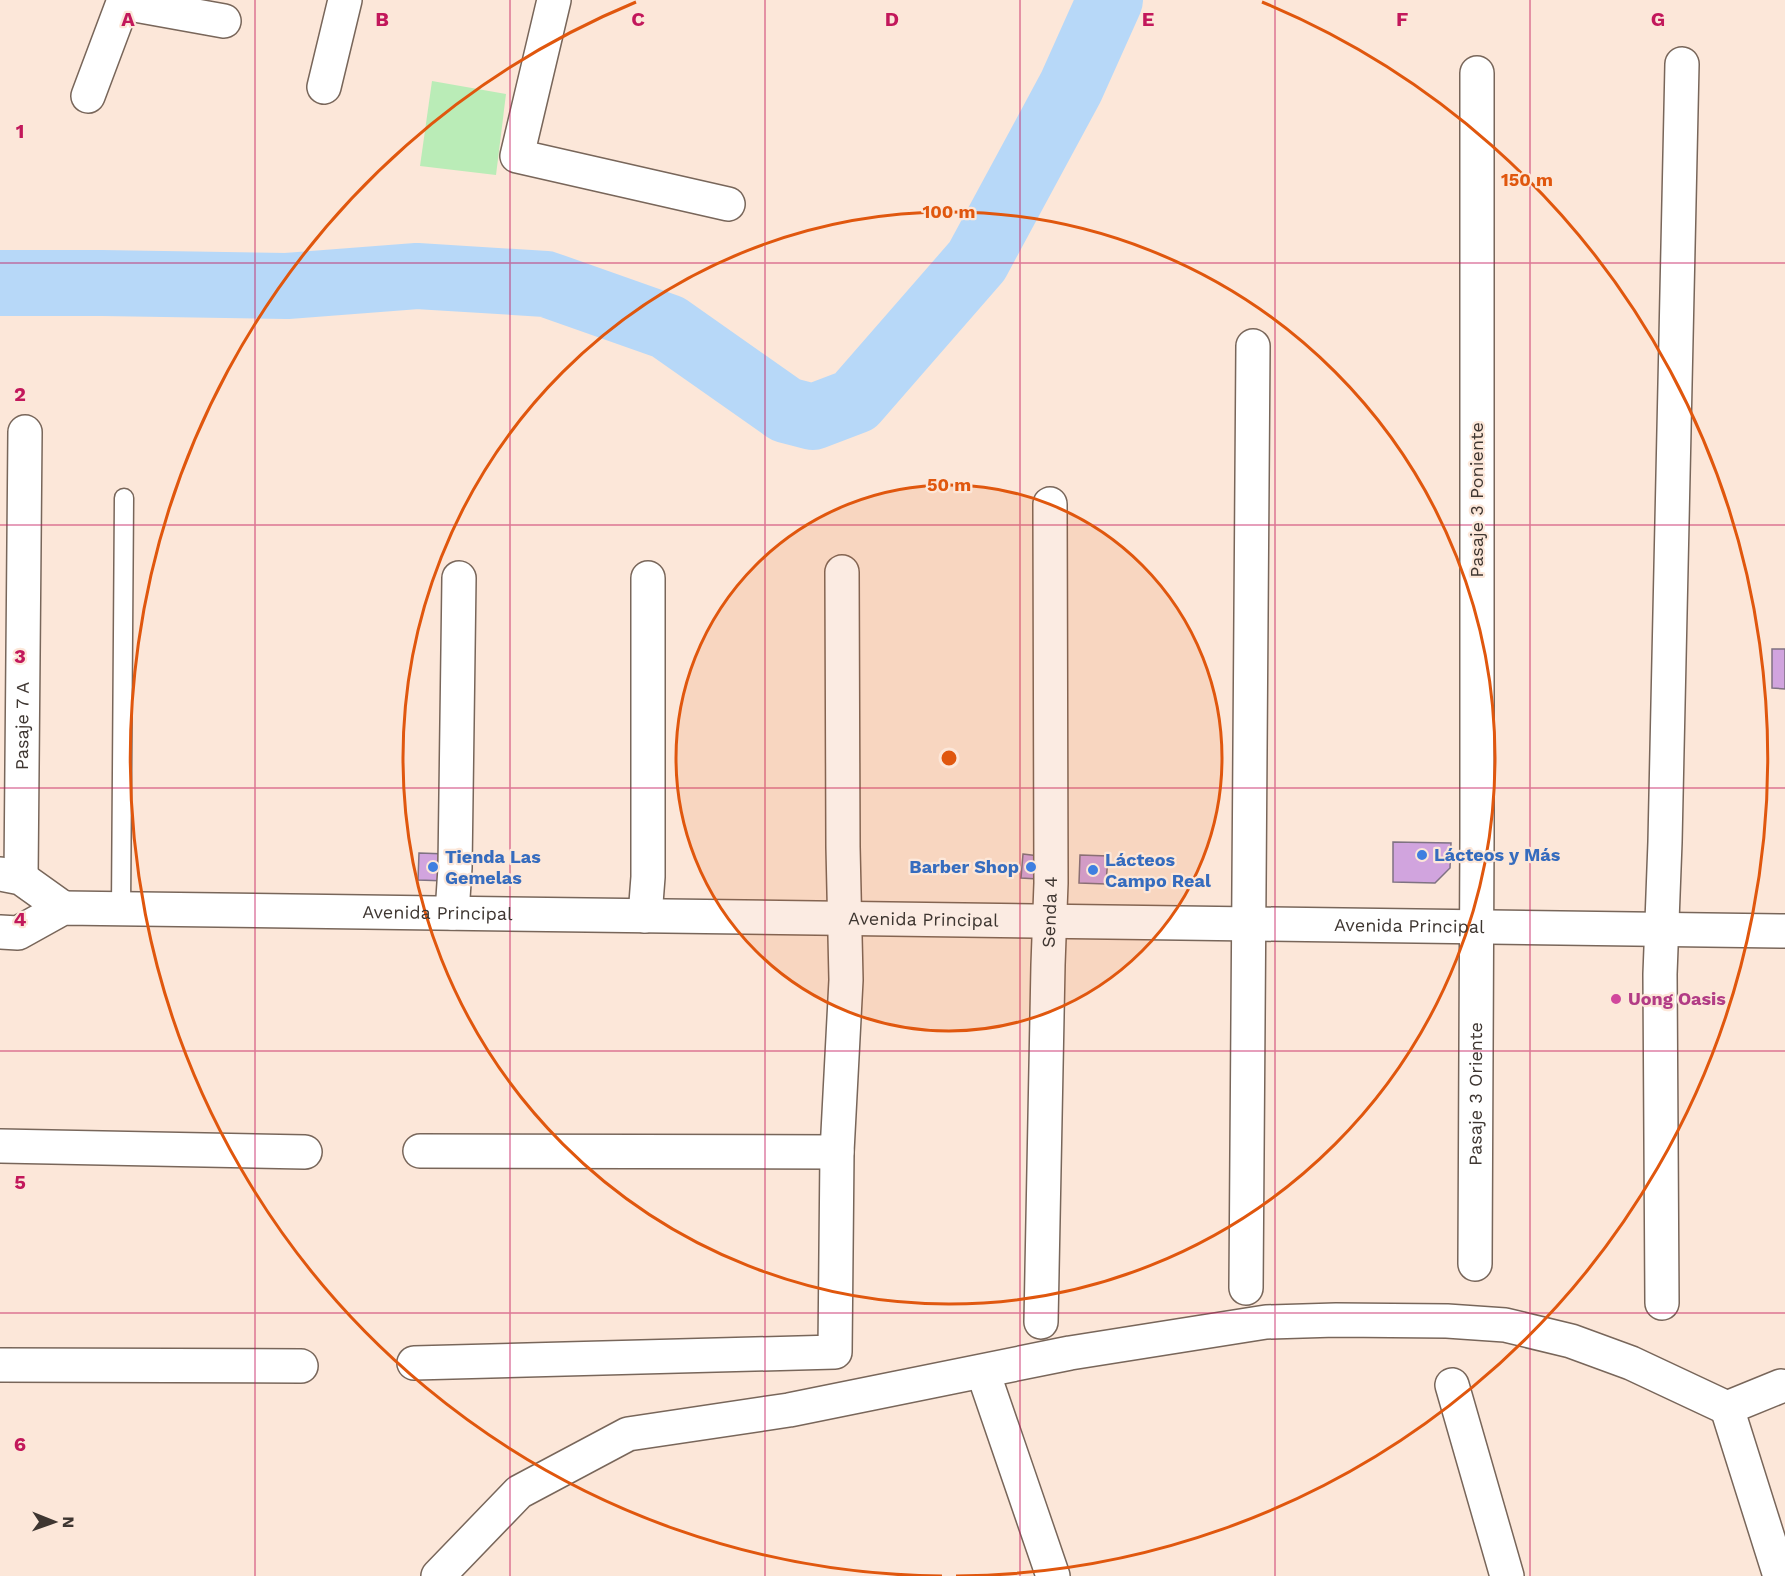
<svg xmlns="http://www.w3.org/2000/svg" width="1785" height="1576" font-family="'Work Sans',sans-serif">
	<rect width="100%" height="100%" fill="#fce7d9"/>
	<polygon fill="#baecb7" points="432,81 506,94 496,175 420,166"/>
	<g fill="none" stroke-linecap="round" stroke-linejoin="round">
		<polyline stroke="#b7d8f8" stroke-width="66" points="0,283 102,283 287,286 417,276 546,284 668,327 786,410 813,417 855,401 977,261 1071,87 1110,0"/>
	</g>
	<g fill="#d1a4de" stroke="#7f7282" stroke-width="1.5">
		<polygon points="1772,649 1785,649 1785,689 1772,688"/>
		<polygon points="1393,842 1451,843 1450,868 1435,883 1393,882"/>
		<polygon points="419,853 447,854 447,881 418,880"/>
		<polygon points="1023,854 1039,856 1038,879 1021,878"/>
		<polygon points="1080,855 1108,856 1106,884 1079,883"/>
	</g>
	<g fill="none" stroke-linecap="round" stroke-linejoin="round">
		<defs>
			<polyline id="service" points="121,909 124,498"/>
			<g id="minor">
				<polyline points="554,0 517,156 728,204"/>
				<polyline points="124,3 224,21"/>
				<polyline points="324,87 345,0"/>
				<polyline points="88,96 124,0"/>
				<path id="s1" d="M21,878l4,-446"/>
				<polyline points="452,913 455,868 459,578"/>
				<polyline points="645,916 648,877 648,578"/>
				<polyline points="0,1146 305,1152"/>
				<polyline points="420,1151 837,1152"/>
				<path id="s2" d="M1475,1264l2,-427v-764"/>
				<polyline points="1246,1288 1253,346"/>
				<polyline points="1662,1303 1660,974 1665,842 1682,64"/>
				<path id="s3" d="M1041,1322l7,-357 3,-82 -1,-379"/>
				<polyline points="414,1363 835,1352 837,1152 846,980 843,847 842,572"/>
				<polyline points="0,1365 301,1366"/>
				<polyline points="983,1372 1053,1576"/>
				<polyline points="1452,1385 1507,1576"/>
				<polyline points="1727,1408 1780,1576"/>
				<polyline points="1727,1408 1781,1386"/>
				<polyline points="438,1576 519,1492 628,1434 789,1410 1070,1353 1266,1322 1336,1320 1447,1321 1505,1325 1571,1341 1631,1363 1727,1408"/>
			</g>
			<g id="tertiary">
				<polyline points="0,874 21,878 63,908"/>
				<path id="s4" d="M0,932l18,1 45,-25 1722,23"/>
			</g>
		</defs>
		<use href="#service" stroke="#78665a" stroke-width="21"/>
		<use href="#minor" stroke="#78665a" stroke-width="36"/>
		<use href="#tertiary" stroke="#78665a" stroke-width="36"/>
		<use href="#service" stroke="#fff" stroke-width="18"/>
		<use href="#minor" stroke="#fff" stroke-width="33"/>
		<use href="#tertiary" stroke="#fff" stroke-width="33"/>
	</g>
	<path fill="none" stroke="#c2185b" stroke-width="1.5" stroke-opacity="0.55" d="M255,0v1576M510,0v1576M765,0v1576M1020,0v1576M1275,0v1576M1530,0v1576M0,263h1785M0,525h1785M0,788h1785M0,1051h1785M0,1313h1785"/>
	<circle cx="949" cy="758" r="273" fill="#e0570e" fill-opacity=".12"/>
	<g fill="none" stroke="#e0570e" stroke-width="3">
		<circle cx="949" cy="758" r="273"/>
		<circle cx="949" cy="758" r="546"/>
		<path d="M942 1576A818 818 0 0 1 636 2M1262 2A818 818 0 0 1 956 1576"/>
	</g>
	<g fill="#3f7fe0" stroke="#fce7d9" stroke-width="2">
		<circle cx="1422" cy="855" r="6"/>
		<circle cx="433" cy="867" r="6"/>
		<circle cx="1031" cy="867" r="6"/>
		<circle cx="1093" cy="870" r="6"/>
	</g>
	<circle fill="#d1479c" stroke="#fce7d9" stroke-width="2" cx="1616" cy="999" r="6"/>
	<g text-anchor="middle" stroke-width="4.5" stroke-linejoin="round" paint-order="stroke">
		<g font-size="18" fill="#3e3631" stroke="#fce7d9">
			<text transform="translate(1477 500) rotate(-90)" y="6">Pasaje 3 Poniente</text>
			<text dy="6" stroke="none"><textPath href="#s1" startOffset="152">Pasaje 7 A</textPath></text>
			<text dy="6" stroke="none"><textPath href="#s4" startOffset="444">Avenida Principal</textPath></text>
			<text dy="6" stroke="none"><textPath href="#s3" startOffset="410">Senda 4</textPath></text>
			<text dy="6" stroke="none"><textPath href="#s4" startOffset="930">Avenida Principal</textPath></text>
			<text dy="6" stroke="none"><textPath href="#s4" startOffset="1416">Avenida Principal</textPath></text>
			<text dy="6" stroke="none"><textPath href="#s2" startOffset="170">Pasaje 3 Oriente</textPath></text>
		</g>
		<g font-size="18" font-weight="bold" fill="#366cbe" stroke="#fce7d9" text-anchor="start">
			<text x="1434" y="861">Lácteos y Más</text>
			<text x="445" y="863">Tienda Las<tspan x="445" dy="21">Gemelas</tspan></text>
			<text x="1105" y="866">Lácteos<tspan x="1105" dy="21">Campo Real</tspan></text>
			<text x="1019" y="873" text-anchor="end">Barber Shop</text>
		</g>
		<g font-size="18" font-weight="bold" fill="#b23c85" stroke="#fce7d9" text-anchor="start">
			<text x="1628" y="1005">Uong Oasis</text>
		</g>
	</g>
	<g font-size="20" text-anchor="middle" font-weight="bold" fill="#c2185b" stroke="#fce7d9" stroke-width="4.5" stroke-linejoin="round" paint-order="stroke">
		<text x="128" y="26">A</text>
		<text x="382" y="26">B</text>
		<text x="638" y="26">C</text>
		<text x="892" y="26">D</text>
		<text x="1148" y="26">E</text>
		<text x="1402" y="26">F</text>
		<text x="1658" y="26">G</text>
		<text x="20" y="138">1</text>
		<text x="20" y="401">2</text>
		<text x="20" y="663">3</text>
		<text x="20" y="926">4</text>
		<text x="20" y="1189">5</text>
		<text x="20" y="1451">6</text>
	</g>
	<circle cx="949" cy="758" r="9" fill="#e0570e" stroke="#fce7d9" stroke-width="3"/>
	<g font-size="18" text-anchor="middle" font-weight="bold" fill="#e0570e" stroke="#fce7d9" stroke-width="4.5" stroke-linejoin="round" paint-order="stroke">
		<text x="1527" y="186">150 m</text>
		<text x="949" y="218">100 m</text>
		<text x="949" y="491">50 m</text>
	</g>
	<g transform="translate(54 1522) rotate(91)" stroke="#fce7d9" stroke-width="4.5" paint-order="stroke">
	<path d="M0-4.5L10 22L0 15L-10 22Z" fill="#3e3631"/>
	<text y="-9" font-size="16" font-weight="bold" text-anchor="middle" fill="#3e3631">N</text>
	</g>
</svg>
